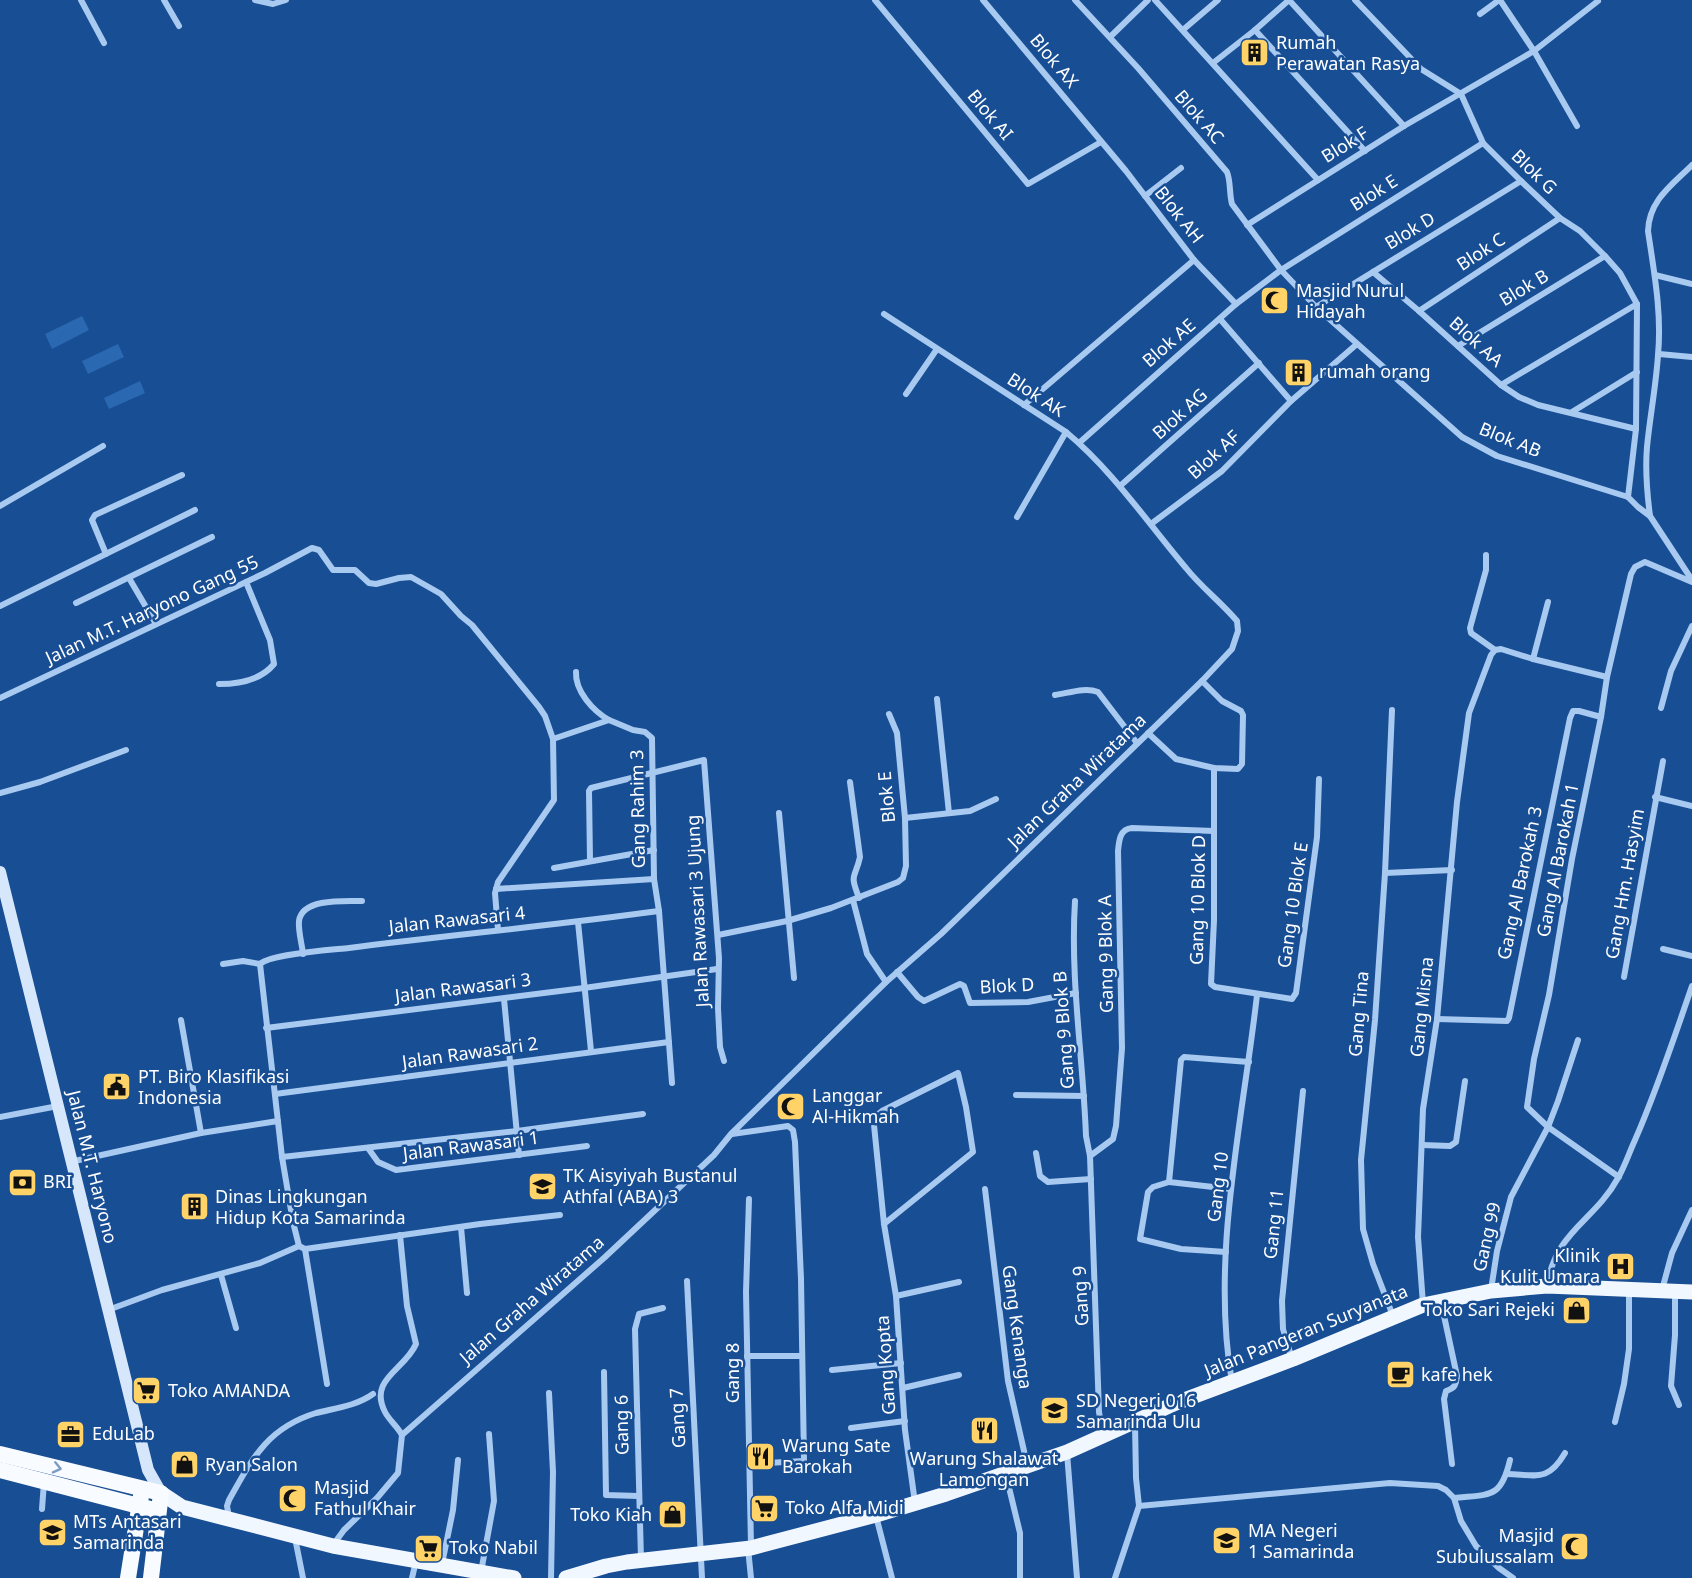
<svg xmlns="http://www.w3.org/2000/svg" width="1692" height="1578" font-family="'Noto Sans',sans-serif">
	<rect width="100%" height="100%" fill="#184e94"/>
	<g fill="#2a68b2">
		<polygon points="82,316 89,330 52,349 45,334"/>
		<polygon points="118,344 124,357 88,374 82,361"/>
		<polygon points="140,381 145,393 109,409 104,398"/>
	</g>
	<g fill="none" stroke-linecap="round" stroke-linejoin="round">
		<g stroke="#a8c9f0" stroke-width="6">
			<polyline points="81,0 104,43"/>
			<polyline points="164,0 179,26"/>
			<polyline points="255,0 273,4 286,0"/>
			<polyline points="875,0 1028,184 1101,142"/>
			<polyline points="983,0 1126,171 1194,260 1236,304"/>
			<path d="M1075,0l63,68 89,104c4,10 2,21 5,32l49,66 35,37 146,130 35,19 131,41"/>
			<polyline points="1155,0 1318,180"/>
			<polyline points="1355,0 1421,69 1461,94"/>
			<polyline points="1500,0 1534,51 1577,126"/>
			<polyline points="1480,14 1499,0"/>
			<polyline points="1184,29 1218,0"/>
			<polyline points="1255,30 1365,151"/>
			<polyline points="1110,37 1148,0"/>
			<polyline points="1213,63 1255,30 1289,0 1404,126"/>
			<polyline points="1461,94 1483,143 1521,181 1560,218 1580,231 1605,256 1620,273 1637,304 1636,429 1628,497 1638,507 1650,516 1692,580"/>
			<polyline points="1145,196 1181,168"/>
			<polyline points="1247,225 1404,126 1534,51 1598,1"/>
			<polyline points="1373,272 1419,311 1501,385 1519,397 1538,405 1636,429"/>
			<polyline points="1655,275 1692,284"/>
			<polyline points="1316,307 1521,181"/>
			<polyline points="1419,311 1560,218"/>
			<polyline points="1220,319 1291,401"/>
			<polyline points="1458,346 1605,256"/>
			<polyline points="1659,354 1692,357"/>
			<polyline points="1501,385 1637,304"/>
			<polyline points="906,394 937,349"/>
			<polyline points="1024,405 1194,260"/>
			<polyline points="1572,412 1637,372"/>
			<polyline points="1079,443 1236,304 1281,270 1483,143"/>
			<polyline points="1120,486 1259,363"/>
			<polyline points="0,506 103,446"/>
			<path d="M1650,516c-3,-23 -5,-46 -3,-69 3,-31 9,-61 11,-92 4,-42 -4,-83 -10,-124 1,-31 24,-46 44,-66"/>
			<polyline points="1017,517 1066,432"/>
			<polyline points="1151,524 1222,471 1291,401 1357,344"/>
			<polyline points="106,554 92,520 95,515 182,475"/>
			<polyline points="1486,555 1486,570 1470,628 1471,633 1495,650"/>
			<polyline points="129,578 156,624"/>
			<polyline points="76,603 212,537"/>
			<polyline points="0,606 195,510"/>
			<polyline points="1533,659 1548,602"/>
			<path d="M576,672c-1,19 17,39 33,48"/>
			<path d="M219,684c20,0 42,-4 55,-20l-4,-24 -24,-58"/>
			<path d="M1055,695c14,-2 30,-8 43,-3l39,51"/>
			<polyline points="0,698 265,573 312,548 319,550 333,570 355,570 369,583 376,584 399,578 411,577 441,594 461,616 472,625 539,707 545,716 553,739 554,800 498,882 495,893 498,930"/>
			<polyline points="937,699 949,813"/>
			<polyline points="1661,708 1671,671 1692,626"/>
			<polyline points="1392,710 1385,873 1375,1020 1361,1160 1363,1229 1373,1264 1393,1316"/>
			<polyline points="1148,733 1176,759 1214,768 1238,769 1242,764 1243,715 1241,711 1222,701 1202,681"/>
			<polyline points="553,739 609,720 633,730 645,732 652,738 654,879 659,911 672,1083"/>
			<polyline points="1214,768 1214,920 1211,984 1215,987 1292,999 1296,993 1317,837 1319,779"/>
			<path d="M850,782l10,75c-5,23 -11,15 -1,41"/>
			<polyline points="0,793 40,782 126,750"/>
			<polyline points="1655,797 1692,806"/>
			<polyline points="779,813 794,978"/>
			<polyline points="905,818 970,811 996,799"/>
			<polyline points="590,861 589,791 591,788 704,760 719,958 718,1008 720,1047 724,1061"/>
			<polyline points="554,868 654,850"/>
			<polyline points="1385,873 1452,870"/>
			<polyline points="496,889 654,879"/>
			<polyline points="853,900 867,954 886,982"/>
			<path d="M1075,901c-5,78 8,156 11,235l4,20 9,256 4,23"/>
			<polyline points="578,922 591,1051"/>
			<polyline points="718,935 787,921 831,908 898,882 903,878 906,866 905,818 897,733 889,714"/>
			<polyline points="1663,949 1692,956"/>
			<path d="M303,954c-1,-10 -5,-23 -4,-33 3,-23 46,-20 63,-20"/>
			<polyline points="223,964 243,961 260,964"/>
			<path d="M260,964c11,-10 71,-14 89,-16 103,-13 207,-23 310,-37"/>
			<polyline points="260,964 282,1157 293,1222 299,1246"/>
			<polyline points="897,972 918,997 924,1001 960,984 964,986 970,1003 1028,1002 1076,993"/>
			<polyline points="1624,977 1663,761"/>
			<polyline points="504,999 519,1155"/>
			<polyline points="1437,1019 1507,1021 1509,1018 1570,718 1573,711 1579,711 1601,717"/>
			<polyline points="181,1020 201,1133"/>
			<polyline points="266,1028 584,988 717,969"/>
			<polyline points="275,1094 669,1042"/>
			<polyline points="1016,1095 1084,1096"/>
			<polyline points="0,1117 58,1106"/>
			<polyline points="732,1134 788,1126 793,1130 795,1142 801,1279 804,1461 749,1464"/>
			<polyline points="1422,1145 1450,1146 1456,1142 1465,1081"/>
			<polyline points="368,1148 378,1162 396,1170 587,1146"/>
			<polyline points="1036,1153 1040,1176 1048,1182 1091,1179"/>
			<path d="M1090,1156l23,-17 3,-13 6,-78 -4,-197c1,-11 2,-22 14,-23l82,3"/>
			<polyline points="282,1157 517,1131 643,1114"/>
			<polyline points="70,1162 201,1133 278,1121"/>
			<polyline points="1619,1177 1548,1127 1527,1107 1534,1059 1549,995 1572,859 1601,717 1607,677 1631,574 1635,567 1645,562 1692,582"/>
			<polyline points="1169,1182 1153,1187 1148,1192 1140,1239 1181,1249 1226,1252"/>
			<polyline points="985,1189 1008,1381 1027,1464"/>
			<polyline points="1231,1189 1169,1182 1181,1060 1184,1057 1249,1062"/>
			<polyline points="749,1199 746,1292 751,1546"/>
			<polyline points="884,1224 973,1152 966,1107 958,1073 882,1111 877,1115 874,1125 884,1224 896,1296 905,1430 915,1503"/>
			<polyline points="461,1227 467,1293"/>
			<path d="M400,1235l7,71 9,38c-11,26 -48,35 -31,68 4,8 12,14 17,23"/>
			<polyline points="305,1249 327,1384"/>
			<polyline points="221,1275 236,1328"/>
			<polyline points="687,1281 702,1578"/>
			<path d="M1547,1286c9,-56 47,-64 71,-108 7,-12 11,-25 17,-38 22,-50 39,-102 57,-154"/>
			<polyline points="1491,1290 1497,1251 1511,1197 1548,1127 1558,1101 1578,1040"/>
			<polyline points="1662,1290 1672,1253 1692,1210"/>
			<polyline points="1675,1292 1675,1335 1671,1386 1679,1405"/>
			<polyline points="896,1296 959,1282"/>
			<path d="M1441,1302l16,74c-1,9 -2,12 -11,15l-2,8 8,65"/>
			<polyline points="1423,1304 1418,1237 1423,1109 1437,1019 1457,802 1469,713 1491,655 1495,650 1501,649 1533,659 1607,677"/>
			<polyline points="108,1310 162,1290 260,1263 299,1246 305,1249 480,1224 560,1215"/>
			<polyline points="747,1356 802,1356"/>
			<polyline points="1292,1359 1283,1329 1282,1301 1303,1091"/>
			<polyline points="832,1370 901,1363"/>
			<polyline points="604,1372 606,1495 638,1496"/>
			<path d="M1232,1382c-22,-124 11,-263 25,-387"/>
			<polyline points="903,1388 959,1375"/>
			<polyline points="549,1393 553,1472 551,1578"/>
			<polyline points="1615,1422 1624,1384 1629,1349 1629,1289"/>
			<polyline points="851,1428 905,1421"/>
			<polyline points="1067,1453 1077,1578"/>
			<path d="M1507,1474c30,1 41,8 58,-21"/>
			<polyline points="1006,1475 1020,1533 1020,1578"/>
			<path d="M1454,1498c36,-4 47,1 56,-38"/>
			<polyline points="1139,1506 1390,1483 1438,1486 1446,1490 1454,1498 1461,1521 1476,1546 1499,1568 1513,1578"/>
			<polyline points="42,1509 44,1482"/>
			<polyline points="876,1516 892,1578"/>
			<path d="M229,1517l-2,-11 2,-6c23,-41 38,-72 87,-87 20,-5 40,-7 57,-19"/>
			<polyline points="295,1538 303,1578"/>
			<path d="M333,1545l11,-15 33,-32 21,-25 4,-38 202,-177 110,-103 17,-21 155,-152 55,-48 261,-253 30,-32 6,-18 -1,-10c-16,-19 -36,-34 -51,-53 -39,-46 -73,-97 -120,-136l-182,-118"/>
			<polyline points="748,1548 751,1578"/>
			<polyline points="641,1560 635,1329 639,1314 663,1308"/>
			<polyline points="442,1564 453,1510 458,1460"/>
			<polyline points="481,1572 494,1501 489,1434"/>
			<polyline points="412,1578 416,1561"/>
			<polyline points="1115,1578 1139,1506 1136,1478 1135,1424"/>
		</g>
		<polyline stroke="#d6e6fb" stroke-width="12" points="0,872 148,1470 161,1493"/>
		<g stroke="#f1f7ff" stroke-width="15">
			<polyline points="161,1493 182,1507 333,1546 514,1578"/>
			<polyline points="566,1578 606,1566 627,1562 751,1548 876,1515 946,1494 1067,1452 1176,1403 1293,1359 1423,1305 1491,1291 1547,1286 1692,1292"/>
		</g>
		<g stroke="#f8fbff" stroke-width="16">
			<polyline points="0,1454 161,1493 151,1578"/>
			<polyline points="0,1470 158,1511"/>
			<polyline points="128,1578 141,1496"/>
		</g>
	</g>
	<defs><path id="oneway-chevron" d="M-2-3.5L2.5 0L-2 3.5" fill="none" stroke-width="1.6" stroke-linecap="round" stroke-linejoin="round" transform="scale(1.5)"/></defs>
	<use stroke="#7d9cc4" href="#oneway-chevron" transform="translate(57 1468) rotate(13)"/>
	<defs>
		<symbol id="building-square" viewBox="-11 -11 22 22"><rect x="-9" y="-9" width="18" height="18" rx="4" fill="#ffd367" stroke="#184e94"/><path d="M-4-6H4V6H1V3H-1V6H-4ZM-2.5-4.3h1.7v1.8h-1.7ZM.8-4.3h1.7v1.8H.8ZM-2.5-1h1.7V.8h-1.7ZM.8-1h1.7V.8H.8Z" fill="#111"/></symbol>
		<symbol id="mosque-square" viewBox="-11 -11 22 22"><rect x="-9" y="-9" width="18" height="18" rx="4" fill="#ffd367" stroke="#184e94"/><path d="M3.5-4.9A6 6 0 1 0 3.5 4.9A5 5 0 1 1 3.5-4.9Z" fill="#111"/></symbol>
		<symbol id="civic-square" viewBox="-11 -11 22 22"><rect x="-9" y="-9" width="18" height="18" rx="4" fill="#ffd367" stroke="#184e94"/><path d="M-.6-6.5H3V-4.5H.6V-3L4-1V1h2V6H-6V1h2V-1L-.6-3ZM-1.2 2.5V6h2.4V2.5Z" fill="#111"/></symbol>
		<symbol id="bank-square" viewBox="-11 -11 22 22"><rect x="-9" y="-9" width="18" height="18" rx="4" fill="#ffd367" stroke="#184e94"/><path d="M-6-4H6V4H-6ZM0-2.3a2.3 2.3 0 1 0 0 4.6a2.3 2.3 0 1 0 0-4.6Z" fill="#111"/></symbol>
		<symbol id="school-square" viewBox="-11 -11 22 22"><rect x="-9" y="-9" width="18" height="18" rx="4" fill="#ffd367" stroke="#184e94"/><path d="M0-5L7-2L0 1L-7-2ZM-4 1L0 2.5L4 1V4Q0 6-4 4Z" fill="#111"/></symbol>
		<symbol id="hospital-square" viewBox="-11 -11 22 22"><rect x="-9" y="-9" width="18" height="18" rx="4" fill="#ffd367" stroke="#184e94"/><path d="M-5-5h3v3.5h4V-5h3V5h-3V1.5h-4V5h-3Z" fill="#111"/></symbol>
		<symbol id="shop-square" viewBox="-11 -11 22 22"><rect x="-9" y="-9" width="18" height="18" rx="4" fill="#ffd367" stroke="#184e94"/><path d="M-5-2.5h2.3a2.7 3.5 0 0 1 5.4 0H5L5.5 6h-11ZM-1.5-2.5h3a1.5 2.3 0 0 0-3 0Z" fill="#111"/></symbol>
		<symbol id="cafe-square" viewBox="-11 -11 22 22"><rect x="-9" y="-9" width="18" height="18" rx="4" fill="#ffd367" stroke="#184e94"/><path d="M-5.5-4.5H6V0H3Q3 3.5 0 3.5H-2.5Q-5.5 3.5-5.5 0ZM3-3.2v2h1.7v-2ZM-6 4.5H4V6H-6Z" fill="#111"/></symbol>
		<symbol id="supermarket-square" viewBox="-11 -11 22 22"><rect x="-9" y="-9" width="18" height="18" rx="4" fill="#ffd367" stroke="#184e94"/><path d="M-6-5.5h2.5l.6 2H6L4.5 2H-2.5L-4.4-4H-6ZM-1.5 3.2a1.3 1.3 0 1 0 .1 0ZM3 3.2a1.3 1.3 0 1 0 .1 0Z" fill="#111"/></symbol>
		<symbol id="restaurant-square" viewBox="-11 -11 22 22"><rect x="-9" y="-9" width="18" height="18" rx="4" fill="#ffd367" stroke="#184e94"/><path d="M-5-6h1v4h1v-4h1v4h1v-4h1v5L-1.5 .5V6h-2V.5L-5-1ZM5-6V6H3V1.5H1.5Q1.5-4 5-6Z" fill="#111"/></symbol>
		<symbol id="office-square" viewBox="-11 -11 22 22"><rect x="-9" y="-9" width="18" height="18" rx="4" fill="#ffd367" stroke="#184e94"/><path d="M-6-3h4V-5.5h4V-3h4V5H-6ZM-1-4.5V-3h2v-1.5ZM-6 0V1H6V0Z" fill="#111"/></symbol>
	</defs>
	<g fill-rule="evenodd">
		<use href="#building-square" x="1238" y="36" width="33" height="33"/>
		<use href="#mosque-square" x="1258" y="284" width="33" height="33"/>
		<use href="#building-square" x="1282" y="356" width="33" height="33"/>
		<use href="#civic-square" x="100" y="1070" width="33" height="33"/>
		<use href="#mosque-square" x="774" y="1090" width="33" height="33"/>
		<use href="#bank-square" x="6" y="1166" width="33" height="33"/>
		<use href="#school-square" x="526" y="1170" width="33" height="33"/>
		<use href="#building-square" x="178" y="1190" width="33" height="33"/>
		<use href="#hospital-square" x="1604" y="1250" width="33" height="33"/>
		<use href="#shop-square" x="1560" y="1294" width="33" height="33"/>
		<use href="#cafe-square" x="1384" y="1358" width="33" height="33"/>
		<use href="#supermarket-square" x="130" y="1374" width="33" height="33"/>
		<use href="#school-square" x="1038" y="1394" width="33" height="33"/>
		<use href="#restaurant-square" x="968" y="1414" width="33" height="33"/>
		<use href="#office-square" x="54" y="1418" width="33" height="33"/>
		<use href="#restaurant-square" x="744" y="1440" width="33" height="33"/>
		<use href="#shop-square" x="168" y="1448" width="33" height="33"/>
		<use href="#mosque-square" x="276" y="1482" width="33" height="33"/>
		<use href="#supermarket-square" x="748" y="1492" width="33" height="33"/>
		<use href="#shop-square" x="656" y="1498" width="33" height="33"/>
		<use href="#school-square" x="36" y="1516" width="33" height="33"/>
		<use href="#school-square" x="1210" y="1524" width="33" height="33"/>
		<use href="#mosque-square" x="1558" y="1530" width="33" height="33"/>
		<use href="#supermarket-square" x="412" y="1532" width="33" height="33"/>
	</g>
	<g text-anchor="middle" stroke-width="5" stroke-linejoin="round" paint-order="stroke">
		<g font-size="18" fill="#fff" stroke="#184e94" text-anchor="start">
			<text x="1276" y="49">Rumah<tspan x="1276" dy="21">Perawatan Rasya</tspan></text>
			<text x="1296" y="297">Masjid Nurul<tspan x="1296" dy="21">Hidayah</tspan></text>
			<text x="1319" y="378">rumah orang</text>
			<text x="138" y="1083">PT. Biro Klasifikasi<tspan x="138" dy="21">Indonesia</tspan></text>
			<text x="812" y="1102">Langgar<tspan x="812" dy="21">Al-Hikmah</tspan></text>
			<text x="563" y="1182">TK Aisyiyah Bustanul<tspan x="563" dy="21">Athfal (ABA) 3</tspan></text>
			<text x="43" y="1188">BRI</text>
			<text x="215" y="1203">Dinas Lingkungan<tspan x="215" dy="21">Hidup Kota Samarinda</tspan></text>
			<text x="1600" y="1262" text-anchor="end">Klinik<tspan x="1600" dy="21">Kulit Umara</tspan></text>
			<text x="1555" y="1316" text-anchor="end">Toko Sari Rejeki</text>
			<text x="1421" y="1381">kafe hek</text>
			<text x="168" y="1397">Toko AMANDA</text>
			<text x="1076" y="1407">SD Negeri 016<tspan x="1076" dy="21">Samarinda Ulu</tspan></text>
			<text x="92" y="1440">EduLab</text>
			<text x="782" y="1452">Warung Sate<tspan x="782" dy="21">Barokah</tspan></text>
			<text x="984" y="1465" text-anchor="middle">Warung Shalawat<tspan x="984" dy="21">Lamongan</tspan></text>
			<text x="205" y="1471">Ryan Salon</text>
			<text x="314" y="1494">Masjid<tspan x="314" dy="21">Fathul Khair</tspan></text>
			<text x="785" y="1514">Toko Alfa Midi</text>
			<text x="652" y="1521" text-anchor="end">Toko Kiah</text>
			<text x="73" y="1528">MTs Antasari<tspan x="73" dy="21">Samarinda</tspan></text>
			<text x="1248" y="1537">MA Negeri<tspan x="1248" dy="21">1 Samarinda</tspan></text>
			<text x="1554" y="1542" text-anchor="end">Masjid<tspan x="1554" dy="21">Subulussalam</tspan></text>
			<text x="449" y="1554">Toko Nabil</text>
		</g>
		<g font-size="18" fill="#fff" stroke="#184e94">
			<text transform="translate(1054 61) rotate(50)" y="6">Blok AX</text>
			<text transform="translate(990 115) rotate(50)" y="6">Blok AI</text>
			<text transform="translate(1199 117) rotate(49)" y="6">Blok AC</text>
			<text transform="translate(1345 145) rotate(-32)" y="6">Blok F</text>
			<text transform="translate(1534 172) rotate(44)" y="6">Blok G</text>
			<text transform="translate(1374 193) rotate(-32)" y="6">Blok E</text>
			<text transform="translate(1179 215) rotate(52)" y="6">Blok AH</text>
			<text transform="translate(1410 231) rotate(-31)" y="6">Blok D</text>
			<text transform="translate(1481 252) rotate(-33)" y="6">Blok C</text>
			<text transform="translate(1524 288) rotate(-31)" y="6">Blok B</text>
			<text transform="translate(1476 342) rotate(42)" y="6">Blok AA</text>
			<text transform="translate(1169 343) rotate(-41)" y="6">Blok AE</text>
			<text transform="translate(1036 395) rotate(33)" y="6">Blok AK</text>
			<text transform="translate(1180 414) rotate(-42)" y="6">Blok AG</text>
			<text transform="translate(1510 440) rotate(22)" y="6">Blok AB</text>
			<text transform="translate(1214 455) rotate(-42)" y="6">Blok AF</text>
			<text transform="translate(152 610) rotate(-25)" y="6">Jalan M.T. Haryono Gang 55</text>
			<text transform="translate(1077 781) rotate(-44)" y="6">Jalan Graha Wiratama</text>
			<text transform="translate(887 797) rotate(-95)" y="6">Blok E</text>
			<text transform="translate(638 809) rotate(-91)" y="6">Gang Rahim 3</text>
			<text transform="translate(1558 860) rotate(-79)" y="6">Gang Al Barokah 1</text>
			<text transform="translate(1520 883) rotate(-78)" y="6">Gang Al Barokah 3</text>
			<text transform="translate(1625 884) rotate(-80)" y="6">Gang Hm. Hasyim</text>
			<text transform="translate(1198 900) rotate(-89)" y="6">Gang 10 Blok D</text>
			<text transform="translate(1293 905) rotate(-82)" y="6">Gang 10 Blok E</text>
			<text transform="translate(698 911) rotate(-93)" y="6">Jalan Rawasari 3 Ujung</text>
			<text transform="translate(457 920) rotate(-6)" y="6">Jalan Rawasari 4</text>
			<text transform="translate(1106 954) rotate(-91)" y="6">Gang 9 Blok A</text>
			<text transform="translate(1007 986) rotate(-3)" y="6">Blok D</text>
			<text transform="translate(463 988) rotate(-7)" y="6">Jalan Rawasari 3</text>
			<text transform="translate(1422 1007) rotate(-84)" y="6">Gang Misna</text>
			<text transform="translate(1359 1014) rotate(-85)" y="6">Gang Tina</text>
			<text transform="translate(1064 1030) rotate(-94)" y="6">Gang 9 Blok B</text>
			<text transform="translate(470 1053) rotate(-8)" y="6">Jalan Rawasari 2</text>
			<text transform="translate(471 1146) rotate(-7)" y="6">Jalan Rawasari 1</text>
			<text transform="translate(92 1167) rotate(76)" y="6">Jalan M.T. Haryono</text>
			<text transform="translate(1218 1187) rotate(-83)" y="6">Gang 10</text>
			<text transform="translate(1274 1224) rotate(-84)" y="6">Gang 11</text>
			<text transform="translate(1487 1237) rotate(-77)" y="6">Gang 99</text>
			<text transform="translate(1081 1296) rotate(-93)" y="6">Gang 9</text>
			<text transform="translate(532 1300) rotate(-41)" y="6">Jalan Graha Wiratama</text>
			<text transform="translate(1017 1327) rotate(82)" y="6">Gang Kenanga</text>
			<text transform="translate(1306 1331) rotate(-22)" y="6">Jalan Pangeran Suryanata</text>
			<text transform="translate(886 1365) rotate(-94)" y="6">Gang Kopta</text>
			<text transform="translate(733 1373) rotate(-90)" y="6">Gang 8</text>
			<text transform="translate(678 1418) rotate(-93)" y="6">Gang 7</text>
			<text transform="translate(622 1425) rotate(-91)" y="6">Gang 6</text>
		</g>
	</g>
</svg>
